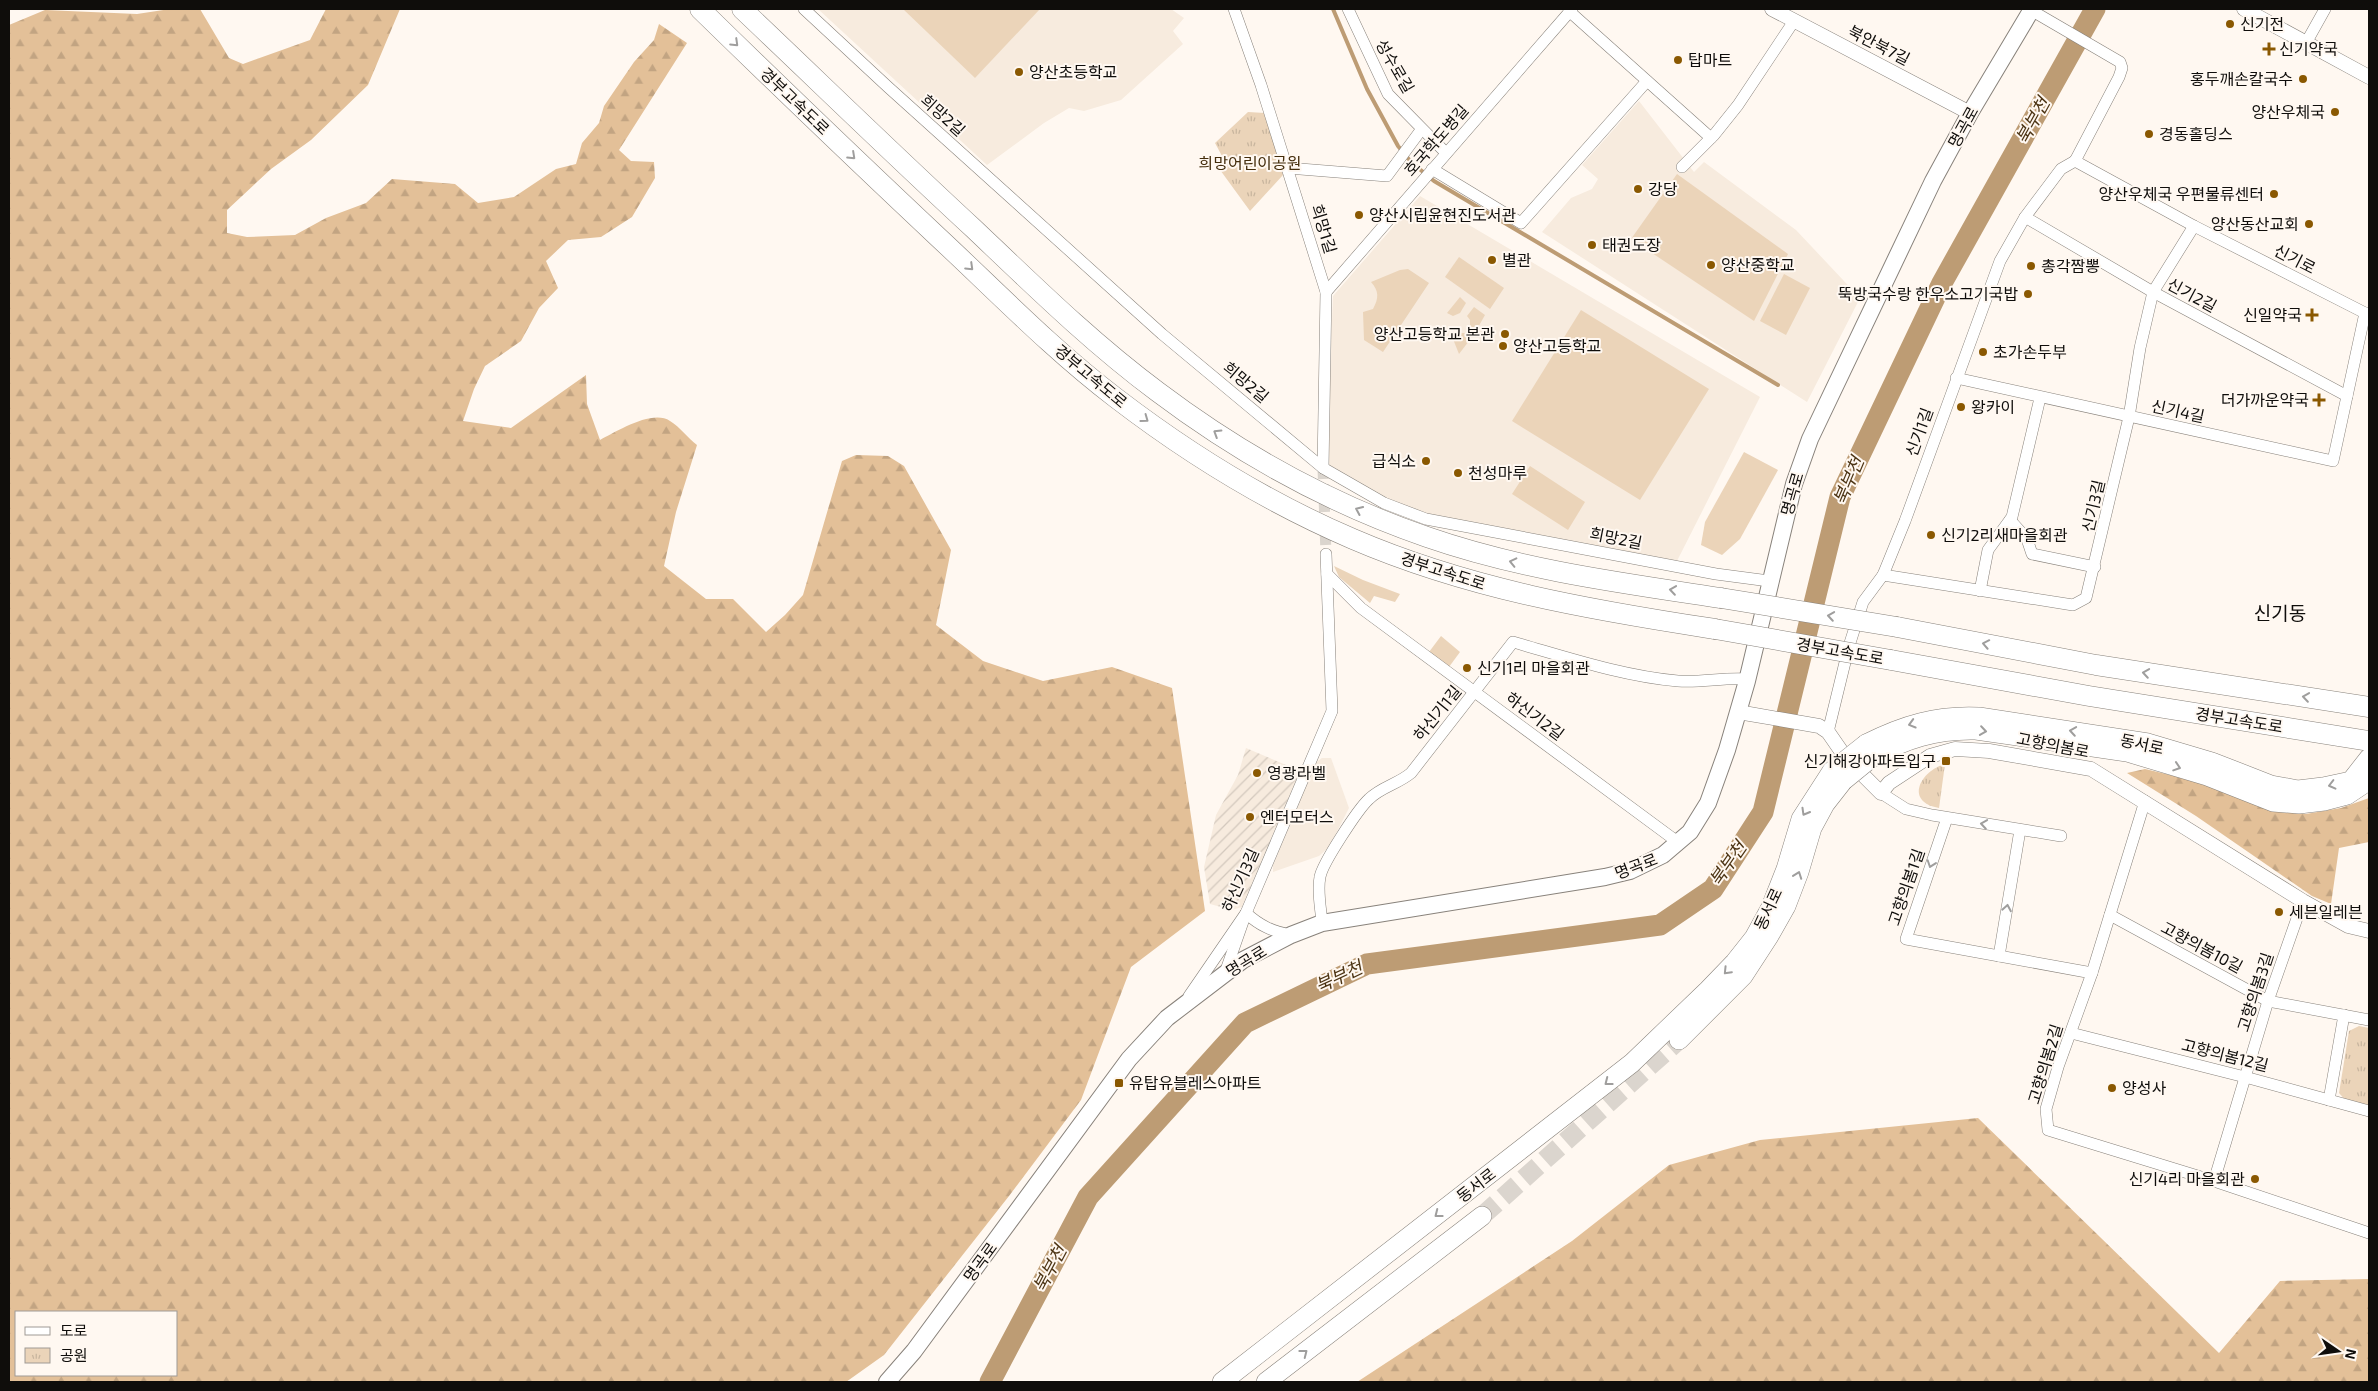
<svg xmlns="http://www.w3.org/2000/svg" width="2378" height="1391" font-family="'Exo 2','Noto Sans KR',sans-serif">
	<defs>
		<pattern id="industrial-furrows" width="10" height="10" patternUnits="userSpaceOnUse" patternTransform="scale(1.25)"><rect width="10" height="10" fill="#f7ebde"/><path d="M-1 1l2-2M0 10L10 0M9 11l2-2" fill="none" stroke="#d3c8bd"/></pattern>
		<pattern id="forest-firs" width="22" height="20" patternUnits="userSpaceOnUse" patternTransform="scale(1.25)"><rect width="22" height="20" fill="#e3c098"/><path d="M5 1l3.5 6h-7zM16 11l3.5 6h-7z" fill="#c2a482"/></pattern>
		<pattern id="park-tufts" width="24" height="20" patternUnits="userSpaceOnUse" patternTransform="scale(1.25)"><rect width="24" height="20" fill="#ebd4b9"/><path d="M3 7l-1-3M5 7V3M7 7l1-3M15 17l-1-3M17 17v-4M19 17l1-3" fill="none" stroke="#c8b59e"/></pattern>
	</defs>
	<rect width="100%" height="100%" fill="#fff8f1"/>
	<g fill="#f7ebde">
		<polygon points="818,9 1171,9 1184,18 1173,31 1183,44 1121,100 1084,111 1069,108 1044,123 987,165"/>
		<polygon points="1639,101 1694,172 1704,162 1796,230 1860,298 1807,402 1542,232 1571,198 1592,189 1598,179 1582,165"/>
		<polygon points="1420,196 1760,397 1677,561 1433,517 1391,502 1326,470 1333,296"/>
		<polygon points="1322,758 1331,758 1349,808 1329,847 1319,856 1273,872 1273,865 1315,763"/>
	</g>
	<polygon fill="url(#industrial-furrows)" points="1246,748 1300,771 1242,907 1232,910 1210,904 1204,867 1216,815 1238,775"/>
	<g fill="#ebd4b9">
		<polygon points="903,9 1040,9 975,78"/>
		<polygon points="1677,174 1788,254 1754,321 1631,239"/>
		<polygon points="1459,257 1504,288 1490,309 1445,277"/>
		<path d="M1408,269l21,14 -46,69 -19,-12 -1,-28 10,-3c6,-11 6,-18 -2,-27l29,-12z"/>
		<polygon points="1784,274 1810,288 1786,335 1760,321"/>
		<polygon points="1460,297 1466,303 1460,313 1453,316 1447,313"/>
		<polygon points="1474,307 1485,315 1476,331 1470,326 1470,320 1467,316"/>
		<polygon points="1581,310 1709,389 1640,500 1512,421"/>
		<polygon points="1460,333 1466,333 1472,337 1459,354 1453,339"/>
		<polygon points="1744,452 1778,470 1740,539 1722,555 1701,545 1705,522"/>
		<polygon points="1530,466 1585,502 1568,530 1512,494"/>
		<polygon points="1334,566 1363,580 1400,594 1395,602 1374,596 1370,603 1339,577"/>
		<polygon points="1441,636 1460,652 1449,667 1429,652"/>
	</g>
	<g fill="url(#forest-firs)" fill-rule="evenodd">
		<path d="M170,9h30l29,49 14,6 67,-24 16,-31h74l-32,76 -57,55 -40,29 -44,41v23l20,4 48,-2 31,-17 40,-15 26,-24 63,5 23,19 36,-6 42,-28 20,-5 6,-21 17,-20 5,-17 30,-44 20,-22 5,-16 28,19 -68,107 12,11 23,1 1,16 -23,39 -31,20 -33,3 -22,21 12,27 -19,20 -18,33 -36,25 -11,23 -11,32 48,7 75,-53 1,29 13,36c16,-8 52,-31 70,-19 10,6 18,17 27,24l-21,67 -12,54 42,33h27l33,33 19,-17 18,-20 39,-134 14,-6 32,1 16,10 47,84 -15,75 47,36 60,20 69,-14 60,21 33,223 -74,56 -50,133 -72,96 -125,159 -38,27h-837v-1357l36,-15 92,4zM16,1312h160v63h-160z"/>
		<polygon points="2145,769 2208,784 2273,811 2306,814 2341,808 2369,798 2369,842 2339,848 2331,904 2312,896 2196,816 2127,773"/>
		<polygon points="1978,1118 2219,1353 2280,1281 2369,1279 2369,1382 1357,1382 1572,1241 1669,1165 1760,1140"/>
	</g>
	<g fill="url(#park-tufts)">
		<polygon points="1248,112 1265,113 1283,175 1250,211 1215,163 1222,156 1215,143"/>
		<path d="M1945,764l-6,44c-35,-6 -19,-37 6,-44z"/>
		<polygon points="2359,1026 2369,1028 2369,1107 2347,1102 2339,1093 2349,1031"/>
	</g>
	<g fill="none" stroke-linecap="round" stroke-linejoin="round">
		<polyline stroke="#bd9c74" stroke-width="4" points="1333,9 1367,89 1398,146 1411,162 1434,181 1778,385"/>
		<polyline stroke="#bd9c74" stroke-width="21" points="990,1382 1088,1197 1245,1023 1367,964 1660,925 1713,889 1763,812 1840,497 1942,283 2095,9"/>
		<polyline stroke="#dbd5ce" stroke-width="11" stroke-dasharray="11 5.5" stroke-linecap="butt" points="1323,468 1326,554"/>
		<polyline stroke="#dbd5ce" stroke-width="19" stroke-dasharray="19 9" stroke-linecap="butt" points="1482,1216 1679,1040"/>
		<defs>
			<g id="minor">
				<polyline points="804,9 888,87 1162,334 1323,468 1384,503 1426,519 1716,574 1769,581"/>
				<polyline points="1234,9 1261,85 1326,292 1323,468"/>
				<polyline points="1348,9 1388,94 1446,153"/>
				<polyline points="2029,9 2120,62 2122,68 2119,77 2075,161"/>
				<polyline points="1569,11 1711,138"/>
				<polyline points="2306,43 2325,9"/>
				<polyline points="2075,161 2194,226 2369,315"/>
				<polyline points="1682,167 1714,135 1738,105 1794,21"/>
				<polyline points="1288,168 1387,176 1421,130"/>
				<polyline points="1432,169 1521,223 1647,81"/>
				<polyline points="2025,217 2153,292 2347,396"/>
				<polyline points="1326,292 1572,9"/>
				<polyline points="1956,378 2333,461 2365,313"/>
				<polyline points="2010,520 2027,539 2032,554 2095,567"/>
				<polyline points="1327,574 1361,608 1679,843"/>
				<polyline points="1883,575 2073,605 2086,598 2129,417 2140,348 2153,292 2194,226"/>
				<polyline points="1980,591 1988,550 2012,517 2040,398"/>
				<polyline points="1828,732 1849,646 1863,602 1883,575 1905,521 2000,261 2025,217 2061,169 2075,161"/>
				<polyline points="1881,793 1906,809 1932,815 2061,836"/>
				<polyline points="2145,801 2092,973 2058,1067 2046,1109 2048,1130 2214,1181 2369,1233"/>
				<polyline points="1947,818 1906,939 2092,973"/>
				<polyline points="2110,915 2268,1001 2369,1020"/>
				<path d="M1322,923c-1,-14 -5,-32 -2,-46 2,-13 38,-68 49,-78 12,-12 29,-15 42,-26l102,-131c53,15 109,34 165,39 23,2 46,-4 69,-2"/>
				<polyline points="1999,956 2020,830"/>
				<path d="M1225,973l21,-60c14,13 26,18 45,22"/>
				<polyline points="1189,996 1246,913 1332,711 1326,554"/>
				<polyline points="2071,1033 2245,1077 2369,1111"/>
				<polyline points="2329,1100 2344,1015"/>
				<polyline points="2214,1181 2268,1001 2303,901"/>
			</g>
			<g id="tertiary">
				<polyline points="1772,9 1970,113"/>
				<polyline points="2244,9 2369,77"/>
				<polyline points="1738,712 1819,726 1828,732 1846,758 1881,793 1889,783 1930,756 1955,749 1989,751 2091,769 2303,901 2348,926 2369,931"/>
			</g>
			<polyline id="secondary" points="887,1382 914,1351 1129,1059 1167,1018 1243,960 1291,935 1322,923 1605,877 1630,871 1663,855 1690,832 1708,803 1727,750 1747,681 1794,484 1810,439 1933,181 1970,113 2032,9"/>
			<g id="trunk">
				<path d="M1866,744c37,-19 71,-29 113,-27l169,26 64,19 59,23 27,5 25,-3 28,-6 18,-23"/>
				<path d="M1870,759c34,-20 67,-30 106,-29l151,22 80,24 66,26 26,2 25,-3 23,-6 21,-14"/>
				<polyline points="1679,1040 1743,976 1769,936 1786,906 1799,872 1812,828 1825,804 1843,781"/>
				<polyline points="1222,1382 1632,1063 1708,990 1735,962 1754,938 1771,907 1786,869 1801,819 1832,771"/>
				<polyline points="1266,1382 1482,1216"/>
			</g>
			<g id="motorway">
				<path d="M700,9c79,77 158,153 239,229 58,54 114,112 177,160 73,56 153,105 237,141 116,50 238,71 362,90"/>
				<path d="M742,9c77,73 153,147 231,219 60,57 119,115 185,164 81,61 173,112 269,145 95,33 195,46 294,61"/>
				<polyline points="1897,627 2096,665 2369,707"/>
				<polyline points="1891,660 2089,696 2369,741"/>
			</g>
		</defs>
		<use href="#minor" stroke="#88827b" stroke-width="12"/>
		<use href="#tertiary" stroke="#88827b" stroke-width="15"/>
		<use href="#secondary" stroke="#88827b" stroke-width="18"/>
		<use href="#trunk" stroke="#88827b" stroke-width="20"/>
		<use href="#motorway" stroke="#88827b" stroke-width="21"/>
		<use href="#minor" stroke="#fff" stroke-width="11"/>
		<use href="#tertiary" stroke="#fff" stroke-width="14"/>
		<use href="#secondary" stroke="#fff" stroke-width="16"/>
		<use href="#trunk" stroke="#fff" stroke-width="19"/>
		<use href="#motorway" stroke="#fff" stroke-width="20"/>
		<defs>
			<g id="trunk-bridge">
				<polyline points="1832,771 1866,744"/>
				<polyline points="1843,781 1870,759"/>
			</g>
			<g id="motorway-bridge">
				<polyline points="1721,598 1897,627"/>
				<polyline points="1715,629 1891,660"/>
			</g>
		</defs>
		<use href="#trunk-bridge" stroke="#88827b" stroke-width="20" stroke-linecap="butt"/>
		<use href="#motorway-bridge" stroke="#88827b" stroke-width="21" stroke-linecap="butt"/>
		<use href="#trunk-bridge" stroke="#fff" stroke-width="19"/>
		<use href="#motorway-bridge" stroke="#fff" stroke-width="20"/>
	</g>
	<defs><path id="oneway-chevron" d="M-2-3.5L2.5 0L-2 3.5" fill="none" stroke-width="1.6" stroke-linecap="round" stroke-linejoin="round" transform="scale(1.25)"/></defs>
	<g stroke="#9f9e9d">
		<use href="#oneway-chevron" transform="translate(735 43) rotate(44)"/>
		<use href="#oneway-chevron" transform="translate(852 156) rotate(43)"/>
		<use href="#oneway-chevron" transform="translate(970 267) rotate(44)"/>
		<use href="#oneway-chevron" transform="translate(1145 419) rotate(36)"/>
		<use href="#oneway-chevron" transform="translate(1217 433) rotate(-148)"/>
		<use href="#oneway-chevron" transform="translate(1359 510) rotate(-156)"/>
		<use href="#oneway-chevron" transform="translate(1513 562) rotate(-167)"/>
		<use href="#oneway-chevron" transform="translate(1673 590) rotate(-172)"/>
		<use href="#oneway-chevron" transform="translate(1831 616) rotate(-171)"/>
		<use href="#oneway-chevron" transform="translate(1986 644) rotate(-169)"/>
		<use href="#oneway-chevron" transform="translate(2146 673) rotate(-171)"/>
		<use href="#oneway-chevron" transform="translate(2306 697) rotate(-172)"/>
		<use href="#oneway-chevron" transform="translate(1912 724) rotate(164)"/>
		<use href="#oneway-chevron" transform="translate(1983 731) rotate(8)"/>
		<use href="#oneway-chevron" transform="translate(2073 731) rotate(-171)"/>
		<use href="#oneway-chevron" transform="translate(2177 767) rotate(18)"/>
		<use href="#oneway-chevron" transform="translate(2332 785) rotate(166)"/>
		<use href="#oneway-chevron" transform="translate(1805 812) rotate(120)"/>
		<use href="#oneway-chevron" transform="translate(1984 824) rotate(-171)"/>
		<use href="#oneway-chevron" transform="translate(1931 864) rotate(109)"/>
		<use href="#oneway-chevron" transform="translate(1798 875) rotate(-70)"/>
		<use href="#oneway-chevron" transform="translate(2007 908) rotate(-80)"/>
		<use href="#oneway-chevron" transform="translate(1727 971) rotate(134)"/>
		<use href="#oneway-chevron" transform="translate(1608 1082) rotate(142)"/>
		<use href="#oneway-chevron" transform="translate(1438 1214) rotate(142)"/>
		<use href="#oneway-chevron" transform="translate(1304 1353) rotate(-38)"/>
	</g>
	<g fill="#8a5801" stroke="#fff8f1" stroke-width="2">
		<circle cx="2230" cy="24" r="5"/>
		<path d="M2266.5 41.5h5v5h5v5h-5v5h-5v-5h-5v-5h5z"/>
		<circle cx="1678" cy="60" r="5"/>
		<circle cx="1019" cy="72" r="5"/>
		<circle cx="2303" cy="79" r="5"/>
		<circle cx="2335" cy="112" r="5"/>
		<circle cx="2149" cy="134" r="5"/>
		<circle cx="1638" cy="189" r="5"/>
		<circle cx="2274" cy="194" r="5"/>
		<circle cx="1359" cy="215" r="5"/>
		<circle cx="2309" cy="224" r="5"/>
		<circle cx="1592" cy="245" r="5"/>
		<circle cx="1492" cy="260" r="5"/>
		<circle cx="1711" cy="265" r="5"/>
		<circle cx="2031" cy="266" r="5"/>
		<circle cx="2028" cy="294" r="5"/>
		<path d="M2309.5 307.5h5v5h5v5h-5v5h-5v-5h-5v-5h5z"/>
		<circle cx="1505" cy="334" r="5"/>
		<circle cx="1503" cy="346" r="5"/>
		<circle cx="1983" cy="352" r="5"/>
		<path d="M2316.5 392.5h5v5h5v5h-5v5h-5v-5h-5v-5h5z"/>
		<circle cx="1961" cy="407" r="5"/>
		<circle cx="1426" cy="461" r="5"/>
		<circle cx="1458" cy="473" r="5"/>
		<circle cx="1931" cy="535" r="5"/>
		<circle cx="1467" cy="668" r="5"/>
		<rect x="1941" y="756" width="10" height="10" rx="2.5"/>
		<circle cx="1257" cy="773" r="5"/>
		<circle cx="1250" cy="817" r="5"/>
		<circle cx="2279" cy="912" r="5"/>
		<rect x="1114" y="1078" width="10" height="10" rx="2.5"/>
		<circle cx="2112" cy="1088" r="5"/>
		<circle cx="2255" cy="1179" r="5"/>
	</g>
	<g text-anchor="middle" stroke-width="4" stroke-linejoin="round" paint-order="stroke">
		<g font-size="16" fill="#0f0d0b" stroke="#fff8f1" text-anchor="start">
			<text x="2240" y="30">신기전</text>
			<text x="2279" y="55">신기약국</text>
			<text x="1688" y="66">탑마트</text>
			<text x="1029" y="78">양산초등학교</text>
			<text x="2293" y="85" text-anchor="end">홍두깨손칼국수</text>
			<text x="2325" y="118" text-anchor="end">양산우체국</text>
			<text x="2159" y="140">경동홀딩스</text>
			<text x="1648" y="195">강당</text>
			<text x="2264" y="200" text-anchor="end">양산우체국 우편물류센터</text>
			<text x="1369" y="221">양산시립윤현진도서관</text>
			<text x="2299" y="230" text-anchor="end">양산동산교회</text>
			<text x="1602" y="251">태권도장</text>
			<text x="1502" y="266">별관</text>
			<text x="1721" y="271">양산중학교</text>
			<text x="2041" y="272">총각짬뽕</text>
			<text x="2018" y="300" text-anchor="end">뚝방국수랑 한우소고기국밥</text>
			<text x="2302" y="321" text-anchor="end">신일약국</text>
			<text x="1495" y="340" text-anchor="end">양산고등학교 본관</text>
			<text x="1513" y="352">양산고등학교</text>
			<text x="1993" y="358">초가손두부</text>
			<text x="2309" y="406" text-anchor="end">더가까운약국</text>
			<text x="1971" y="413">왕카이</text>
			<text x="1416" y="467" text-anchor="end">급식소</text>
			<text x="1468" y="479">천성마루</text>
			<text x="1941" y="541">신기2리새마을회관</text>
			<text x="1477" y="674">신기1리 마을회관</text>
			<text x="1936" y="767" text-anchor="end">신기해강아파트입구</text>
			<text x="1267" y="779">영광라벨</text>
			<text x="1260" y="823">엔터모터스</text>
			<text x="2289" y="918">세븐일레븐</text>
			<text x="1129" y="1089">유탑유블레스아파트</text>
			<text x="2122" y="1094">양성사</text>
			<text x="2245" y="1185" text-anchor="end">신기4리 마을회관</text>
		</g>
		<g font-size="16" fill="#0f0d0b" stroke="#fff8f1">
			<text transform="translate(1879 45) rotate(27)" y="6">북안북7길</text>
			<text transform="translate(1395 66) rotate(60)" y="6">성수로길</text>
			<text transform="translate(795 101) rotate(44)" y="6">경부고속도로</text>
			<text transform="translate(943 115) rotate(42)" y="6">희망2길</text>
			<text transform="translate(1963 127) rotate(-61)" y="6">명곡로</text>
			<text transform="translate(1436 140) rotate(-49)" y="6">호국학도병길</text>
			<text transform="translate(1324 229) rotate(73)" y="6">희망1길</text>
			<text transform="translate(2295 259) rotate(27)" y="6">신기로</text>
			<text transform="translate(2192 295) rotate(28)" y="6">신기2길</text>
			<text transform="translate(1091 376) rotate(40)" y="6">경부고속도로</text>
			<text transform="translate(1246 382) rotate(40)" y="6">희망2길</text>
			<text transform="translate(2178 411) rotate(12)" y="6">신기4길</text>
			<text transform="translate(1919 432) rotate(-70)" y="6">신기1길</text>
			<text transform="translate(1792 494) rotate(-74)" y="6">명곡로</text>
			<text transform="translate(2093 506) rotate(-77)" y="6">신기3길</text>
			<text transform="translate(1616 538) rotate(11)" y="6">희망2길</text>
			<text transform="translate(1443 571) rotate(18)" y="6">경부고속도로</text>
			<text transform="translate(1840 651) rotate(10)" y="6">경부고속도로</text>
			<text transform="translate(1437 713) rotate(-51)" y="6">하신기1길</text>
			<text transform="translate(1535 716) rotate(37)" y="6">하신기2길</text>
			<text transform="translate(2239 720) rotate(9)" y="6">경부고속도로</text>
			<text transform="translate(2142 744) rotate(12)" y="6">동서로</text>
			<text transform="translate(2053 745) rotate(11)" y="6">고향의봄로</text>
			<text transform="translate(1636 866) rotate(-21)" y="6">명곡로</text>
			<text transform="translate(1240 880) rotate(-66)" y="6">하신기3길</text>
			<text transform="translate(1906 887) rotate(-71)" y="6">고향의봄1길</text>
			<text transform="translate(1768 909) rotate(-65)" y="6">동서로</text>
			<text transform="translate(2202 947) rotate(28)" y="6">고향의봄10길</text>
			<text transform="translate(1246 961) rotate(-32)" y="6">명곡로</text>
			<text transform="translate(2255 992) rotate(-72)" y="6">고향의봄3길</text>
			<text transform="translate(2225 1055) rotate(14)" y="6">고향의봄12길</text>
			<text transform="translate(2045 1064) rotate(-73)" y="6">고향의봄2길</text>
			<text transform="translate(1476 1185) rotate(-38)" y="6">동서로</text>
			<text transform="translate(980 1262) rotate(-54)" y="6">명곡로</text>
		</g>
		<g font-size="16" fill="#442d0c" stroke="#fff8f1">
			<text x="1250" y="169">희망어린이공원</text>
		</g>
		<g font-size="18" font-style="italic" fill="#4c3414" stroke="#fff8f1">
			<text transform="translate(2033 121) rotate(-61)" y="6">북부천</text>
			<text transform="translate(1849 481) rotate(-67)" y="6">북부천</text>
			<text transform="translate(1728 864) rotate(-55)" y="6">북부천</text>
			<text transform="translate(1339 977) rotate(-25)" y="6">북부천</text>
			<text transform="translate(1050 1269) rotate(-62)" y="6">북부천</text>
		</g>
		<g font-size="19" fill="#0f0d0b" stroke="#fff8f1">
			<text x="2280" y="620">신기동</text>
		</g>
	</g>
	<rect width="2378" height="1391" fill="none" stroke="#0f0d0b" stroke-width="20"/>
	<rect x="15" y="1311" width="162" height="65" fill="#fff8f1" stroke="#9f9a95"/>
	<rect x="25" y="1327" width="25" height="8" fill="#ffffff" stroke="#9f9a95"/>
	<text x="60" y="1336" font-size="15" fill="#0f0d0b">도로</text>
	<rect x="25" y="1348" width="25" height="15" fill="url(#park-tufts)" stroke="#9f9a95"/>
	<text x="60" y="1361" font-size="15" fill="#0f0d0b">공원</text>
	<g transform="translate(2338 1351) rotate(103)" stroke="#fff8f1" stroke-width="4" paint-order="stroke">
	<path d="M0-4L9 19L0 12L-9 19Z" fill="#0f0d0b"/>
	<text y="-8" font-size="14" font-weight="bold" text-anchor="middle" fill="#0f0d0b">N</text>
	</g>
</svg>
